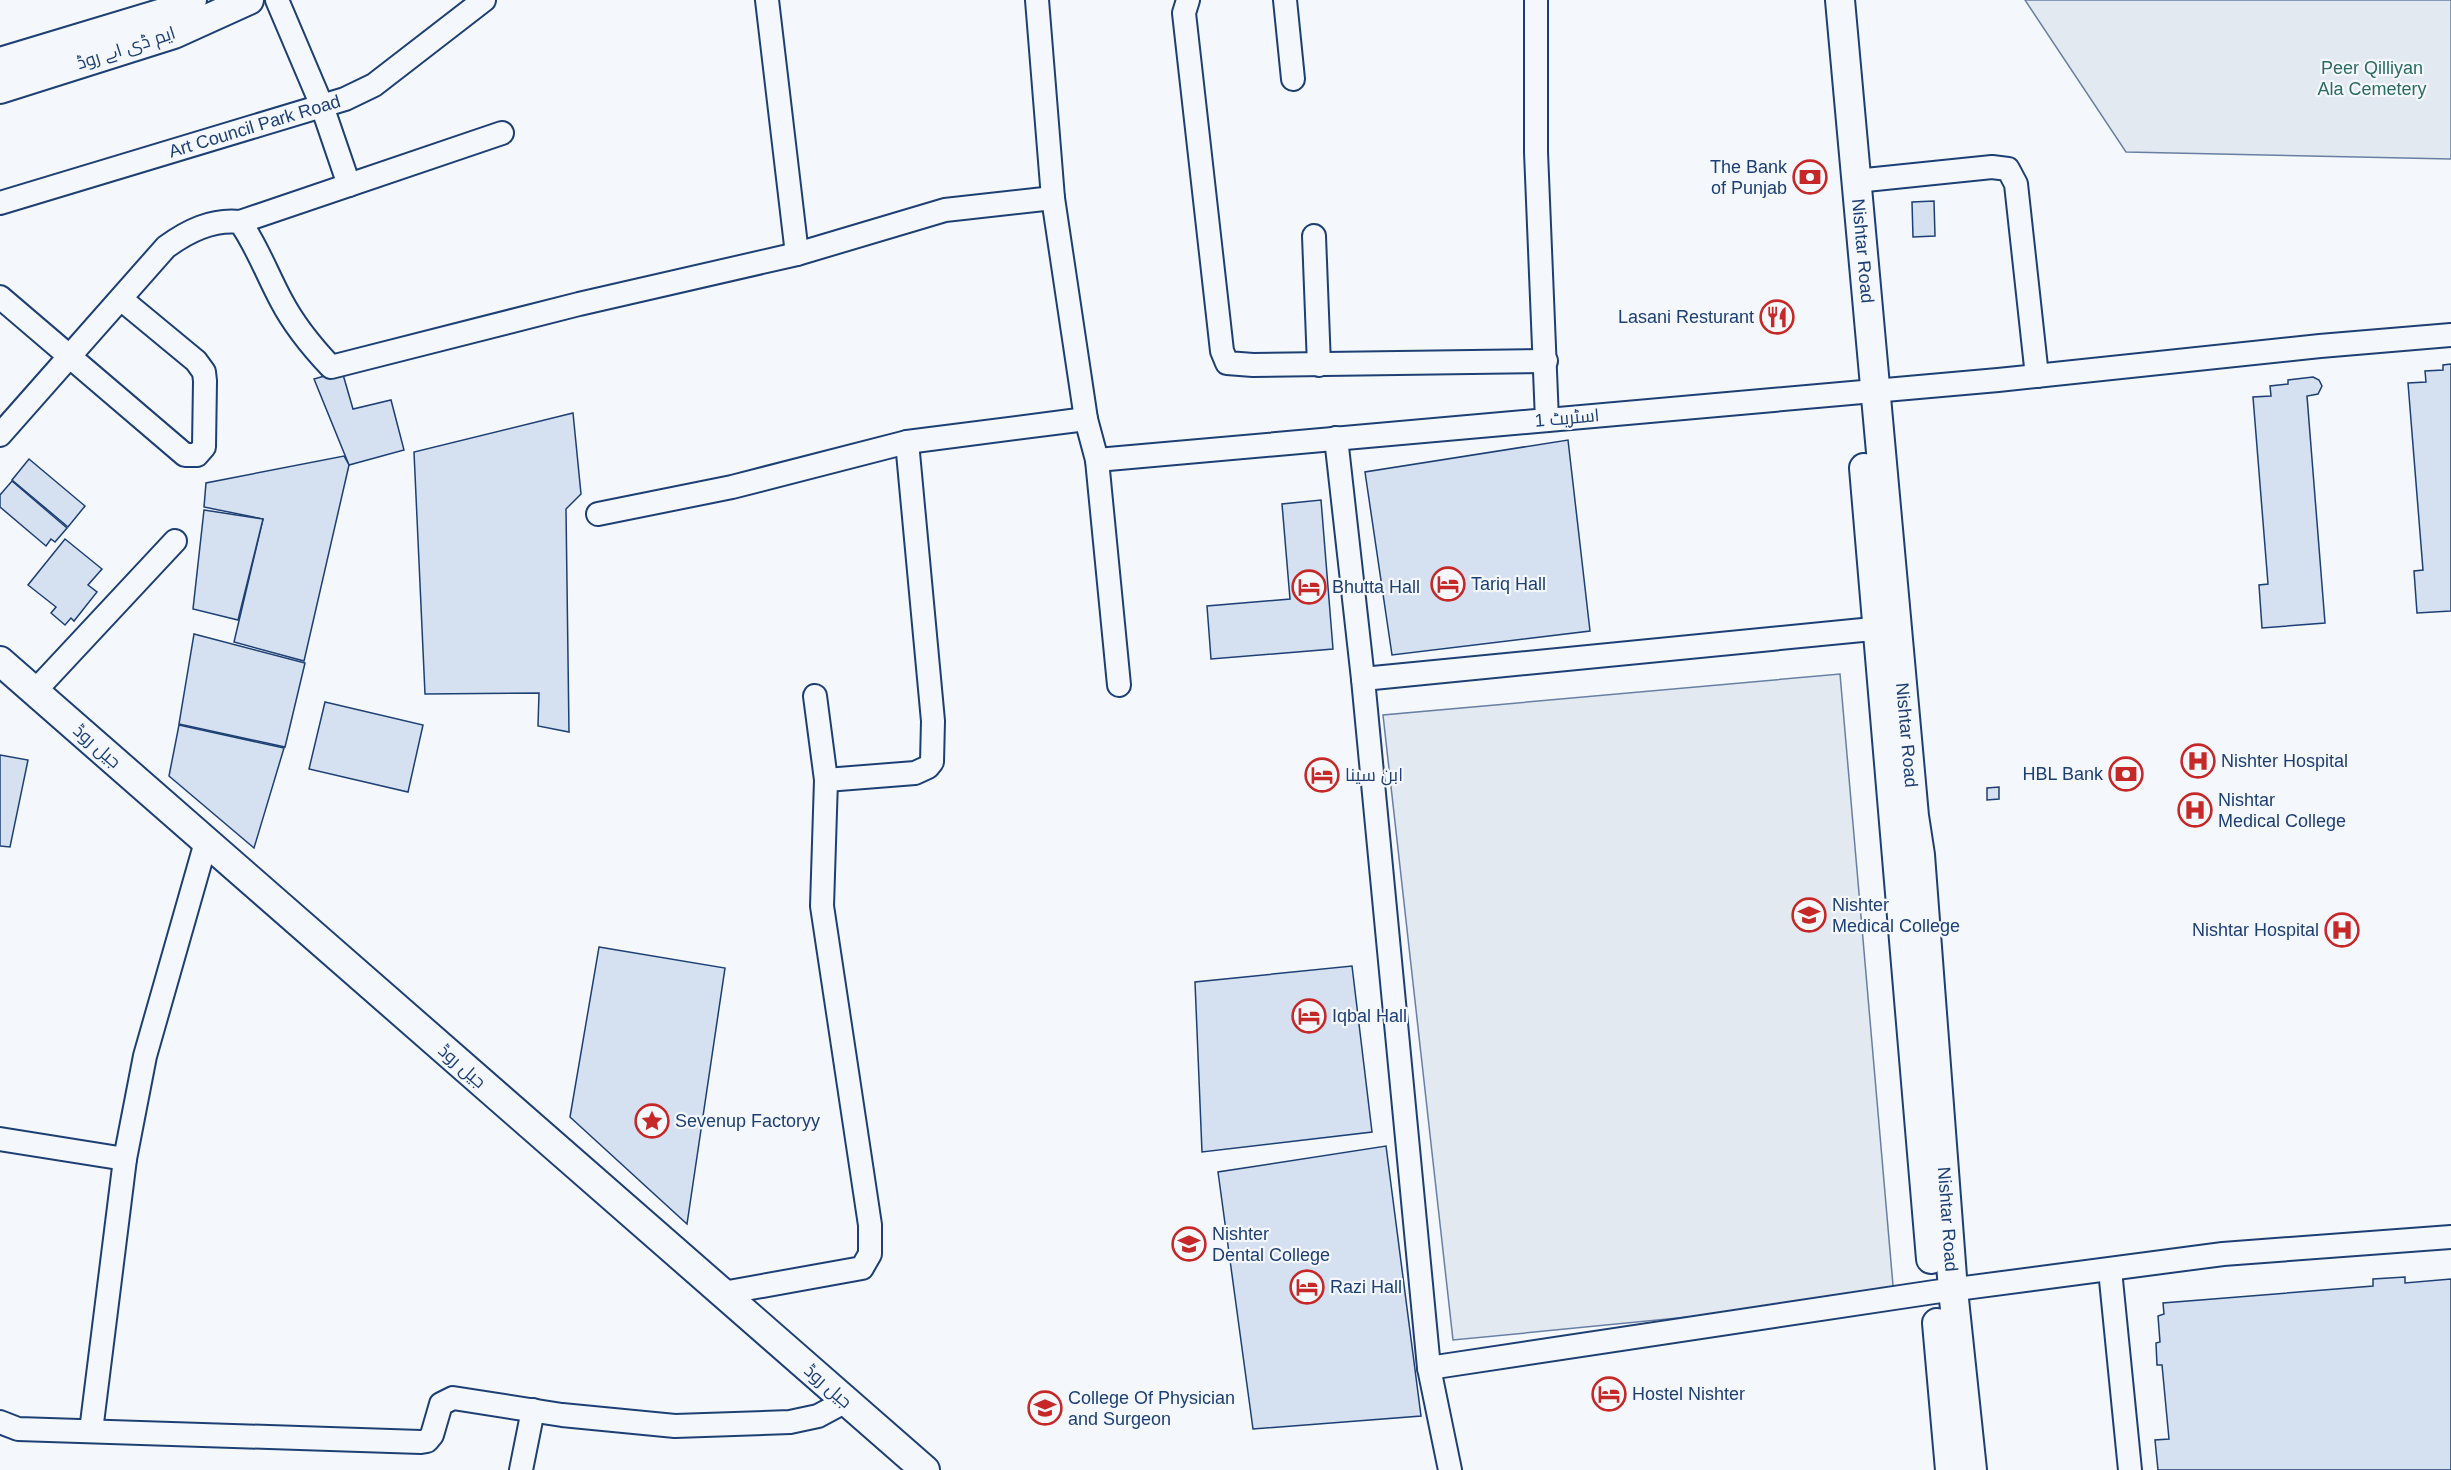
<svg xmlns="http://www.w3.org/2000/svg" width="2451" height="1470" font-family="Arial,Cairo,sans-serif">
	<rect width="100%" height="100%" fill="#f4f7fb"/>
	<g fill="#e3e9f0" stroke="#687fa3" stroke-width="1.5">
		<polygon points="2025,0 2451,0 2451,159 2126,152"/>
		<polygon points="1840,674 1894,1297 1453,1340 1383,715"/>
	</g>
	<g fill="#d5e0f0" stroke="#1d3f73" stroke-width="1.5">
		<polygon points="1934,201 1935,236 1913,237 1912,202"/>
		<polygon points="2451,364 2451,611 2417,613 2414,571 2423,570 2408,383 2426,382 2425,371 2443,370 2443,365"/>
		<polygon points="342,371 353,409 391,400 404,450 349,465 314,379"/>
		<polygon points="2313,377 2319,380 2322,386 2318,394 2307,396 2325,623 2262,628 2259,585 2268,584 2253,397 2271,396 2270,386 2288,384 2288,380"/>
		<polygon points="573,413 581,494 566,509 569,732 538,726 539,693 425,694 414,452"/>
		<polygon points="1568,440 1590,631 1392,655 1365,472"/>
		<polygon points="344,456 349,465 304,661 234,642 263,519 204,507 206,483"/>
		<polygon points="29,459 85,506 68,527 12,480"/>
		<polygon points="12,481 67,528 55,542 51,539 46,546 0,507 0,495"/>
		<polygon points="1321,500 1333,649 1211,659 1207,606 1290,599 1282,504"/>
		<polygon points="204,510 263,519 238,620 193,609"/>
		<polygon points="65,539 102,569 88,585 97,592 74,621 71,618 65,625 51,613 56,607 28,585"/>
		<polygon points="194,634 305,663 285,747 179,724"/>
		<polygon points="325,702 423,725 408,792 309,769"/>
		<polygon points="179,725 284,748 254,848 169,776"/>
		<polygon points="0,755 28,760 10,847 0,846"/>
		<polygon points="1999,787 1999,799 1987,800 1987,788"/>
		<polygon points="599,947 725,968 687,1224 570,1117"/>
		<polygon points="1352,966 1372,1132 1202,1152 1195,982"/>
		<polygon points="1386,1146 1421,1416 1253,1429 1218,1172"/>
		<polygon points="2405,1277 2405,1283 2451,1279 2451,1470 2158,1470 2155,1440 2169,1439 2162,1365 2157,1365 2156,1343 2160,1342 2158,1316 2164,1314 2163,1303 2373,1286 2373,1279"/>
	</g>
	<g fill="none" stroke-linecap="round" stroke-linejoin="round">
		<defs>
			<g id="minor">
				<polyline points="277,0 322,106 349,185"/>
				<polyline points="767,0 797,254"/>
				<polyline points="1037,0 1053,198 1086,419 1097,460 1119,685"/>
				<polyline points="1188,0 1184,13 1222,351 1227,363 1253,365 1546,361"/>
				<polyline points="1285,0 1293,79"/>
				<polyline points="1536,0 1536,152 1547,420"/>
				<polyline points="1856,181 1992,167 2008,169 2016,184 2037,376"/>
				<path id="s1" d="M0,203l345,-104 29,-14 110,-85"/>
				<polyline points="240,222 502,133"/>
				<polyline points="1314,236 1319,365"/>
				<polyline points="0,297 185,455 197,455 204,447 205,381 204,372 196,361 121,299"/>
				<path d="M0,435l166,-188c22,-16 46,-28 74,-25 17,24 27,52 41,78 13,25 31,47 50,67l248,-63 218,-50 148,-44 108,-12"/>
				<polyline points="1336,438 1363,679 1429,1368 1450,1470"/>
				<polyline points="1097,460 1998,380 2320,346 2451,335"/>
				<polyline points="598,514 732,487 907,442 1086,419"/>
				<polyline points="1363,679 1893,627"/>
				<polyline points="35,691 175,541"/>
				<polyline points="826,780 915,773 928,767 932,762 933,721 907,442"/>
				<polyline points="0,1139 125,1159"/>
				<polyline points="2110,1270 2130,1470"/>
				<polyline points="723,1293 862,1268 870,1254 870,1225 822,906 826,780 815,696"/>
				<polyline points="1429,1368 1934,1292 2223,1254 2451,1237"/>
				<polyline points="0,1422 18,1429 421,1442 427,1441 432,1435 441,1404 453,1398 562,1415 675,1426 790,1422 818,1416 846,1401"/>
				<polyline points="91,1431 125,1159 145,1056 206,842"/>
				<polyline points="521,1470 533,1410"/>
			</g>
			<g id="major">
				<path id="s2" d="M1840,0l74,816 6,39 33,435 19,180"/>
				<polyline points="0,62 166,12 192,0"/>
				<polyline points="0,89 174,34 249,0"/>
				<polyline points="1864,468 1931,1259"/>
				<polyline points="0,661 925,1470"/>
				<polyline points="1937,1323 1950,1470"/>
			</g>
		</defs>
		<use href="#minor" stroke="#1d3f73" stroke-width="26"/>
		<use href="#major" stroke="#1d3f73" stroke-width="32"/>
		<use href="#minor" stroke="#f4f7fb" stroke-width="22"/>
		<use href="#major" stroke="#f4f7fb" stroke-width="28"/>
	</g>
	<defs>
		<symbol id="bank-ring" viewBox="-11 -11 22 22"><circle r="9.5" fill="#f4f7fb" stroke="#c62828" stroke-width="1.5"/><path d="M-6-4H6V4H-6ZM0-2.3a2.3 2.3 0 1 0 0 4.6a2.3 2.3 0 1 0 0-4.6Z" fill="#c62828"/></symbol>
		<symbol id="restaurant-ring" viewBox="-11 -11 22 22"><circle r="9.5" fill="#f4f7fb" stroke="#c62828" stroke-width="1.5"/><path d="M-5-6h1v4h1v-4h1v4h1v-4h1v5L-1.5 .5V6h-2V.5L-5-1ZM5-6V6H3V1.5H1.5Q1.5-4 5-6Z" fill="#c62828"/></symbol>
		<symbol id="hotel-ring" viewBox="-11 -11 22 22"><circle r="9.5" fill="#f4f7fb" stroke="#c62828" stroke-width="1.5"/><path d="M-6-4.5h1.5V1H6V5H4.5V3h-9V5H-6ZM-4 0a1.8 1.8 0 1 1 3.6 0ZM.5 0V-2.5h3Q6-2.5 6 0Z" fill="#c62828"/></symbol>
		<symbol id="hospital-ring" viewBox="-11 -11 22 22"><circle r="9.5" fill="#f4f7fb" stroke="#c62828" stroke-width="1.5"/><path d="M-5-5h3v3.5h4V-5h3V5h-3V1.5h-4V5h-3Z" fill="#c62828"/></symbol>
		<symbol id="university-ring" viewBox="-11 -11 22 22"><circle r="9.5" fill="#f4f7fb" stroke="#c62828" stroke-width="1.5"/><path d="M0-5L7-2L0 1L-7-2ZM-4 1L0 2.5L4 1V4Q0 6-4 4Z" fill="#c62828"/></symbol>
		<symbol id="sight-ring" viewBox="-11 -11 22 22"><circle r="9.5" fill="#f4f7fb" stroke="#c62828" stroke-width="1.5"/><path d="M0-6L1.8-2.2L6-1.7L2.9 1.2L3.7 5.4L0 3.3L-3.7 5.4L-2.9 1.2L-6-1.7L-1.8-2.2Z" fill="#c62828"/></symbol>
		<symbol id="school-ring" viewBox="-11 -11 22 22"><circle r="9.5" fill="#f4f7fb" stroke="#c62828" stroke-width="1.5"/><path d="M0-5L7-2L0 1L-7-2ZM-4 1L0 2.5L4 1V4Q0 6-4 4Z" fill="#c62828"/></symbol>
	</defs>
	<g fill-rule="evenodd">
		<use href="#bank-ring" x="1791" y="158" width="38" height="38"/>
		<use href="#restaurant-ring" x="1758" y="298" width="38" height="38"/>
		<use href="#hotel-ring" x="1429" y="565" width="38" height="38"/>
		<use href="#hotel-ring" x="1290" y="568" width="38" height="38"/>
		<use href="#hospital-ring" x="2179" y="742" width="38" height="38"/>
		<use href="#bank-ring" x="2107" y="755" width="38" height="38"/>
		<use href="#hotel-ring" x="1303" y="756" width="38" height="38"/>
		<use href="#hospital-ring" x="2176" y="791" width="38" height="38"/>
		<use href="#university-ring" x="1790" y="896" width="38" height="38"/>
		<use href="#hospital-ring" x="2323" y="911" width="38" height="38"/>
		<use href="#hotel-ring" x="1290" y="997" width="38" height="38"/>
		<use href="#sight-ring" x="633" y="1102" width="38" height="38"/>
		<use href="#school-ring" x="1170" y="1225" width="38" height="38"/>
		<use href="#hotel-ring" x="1288" y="1268" width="38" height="38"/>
		<use href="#hotel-ring" x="1590" y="1375" width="38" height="38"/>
		<use href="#university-ring" x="1026" y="1389" width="38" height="38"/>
	</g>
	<g text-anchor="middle" stroke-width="4.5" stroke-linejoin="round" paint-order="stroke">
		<g font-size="18" fill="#1d3f73" stroke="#f4f7fb">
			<text transform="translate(126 48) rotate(-18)" y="6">ایم ڈی اے روڈ</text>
			<text dy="6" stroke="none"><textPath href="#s1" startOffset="266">Art Council Park Road</textPath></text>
			<text dy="6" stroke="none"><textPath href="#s2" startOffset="252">Nishtar Road</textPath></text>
			<text transform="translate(1567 418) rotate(-5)" y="6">اسٹریٹ 1</text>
			<text dy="6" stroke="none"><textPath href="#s2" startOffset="738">Nishtar Road</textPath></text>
			<text transform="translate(97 746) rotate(41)" y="6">جیل روڈ</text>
			<text transform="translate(462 1066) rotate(41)" y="6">جیل روڈ</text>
			<text dy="6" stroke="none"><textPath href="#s2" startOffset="1224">Nishtar Road</textPath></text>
			<text transform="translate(828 1386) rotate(41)" y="6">جیل روڈ</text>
		</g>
		<g font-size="18" fill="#2c6c60" stroke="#f4f7fb">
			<text x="2372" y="74">Peer Qilliyan<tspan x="2372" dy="21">Ala Cemetery</tspan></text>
		</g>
		<g font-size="18" fill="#1d3f73" stroke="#f4f7fb" text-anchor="start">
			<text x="1787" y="173" text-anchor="end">The Bank<tspan x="1787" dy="21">of Punjab</tspan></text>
			<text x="1754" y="323" text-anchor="end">Lasani Resturant</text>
			<text x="1471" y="590">Tariq Hall</text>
			<text x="1332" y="593">Bhutta Hall</text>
			<text x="2221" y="767">Nishter Hospital</text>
			<text x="2103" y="780" text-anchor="end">HBL Bank</text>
			<text x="1345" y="781">ابن سینا</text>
			<text x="2218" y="806">Nishtar<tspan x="2218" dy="21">Medical College</tspan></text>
			<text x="1832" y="911">Nishter<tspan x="1832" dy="21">Medical College</tspan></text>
			<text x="2319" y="936" text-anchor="end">Nishtar Hospital</text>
			<text x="1332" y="1022">Iqbal Hall</text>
			<text x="675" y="1127">Sevenup Factoryy</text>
			<text x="1212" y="1240">Nishter<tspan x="1212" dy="21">Dental College</tspan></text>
			<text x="1330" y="1293">Razi Hall</text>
			<text x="1632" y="1400">Hostel Nishter</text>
			<text x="1068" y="1404">College Of Physician<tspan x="1068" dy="21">and Surgeon</tspan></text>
		</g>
	</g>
</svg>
